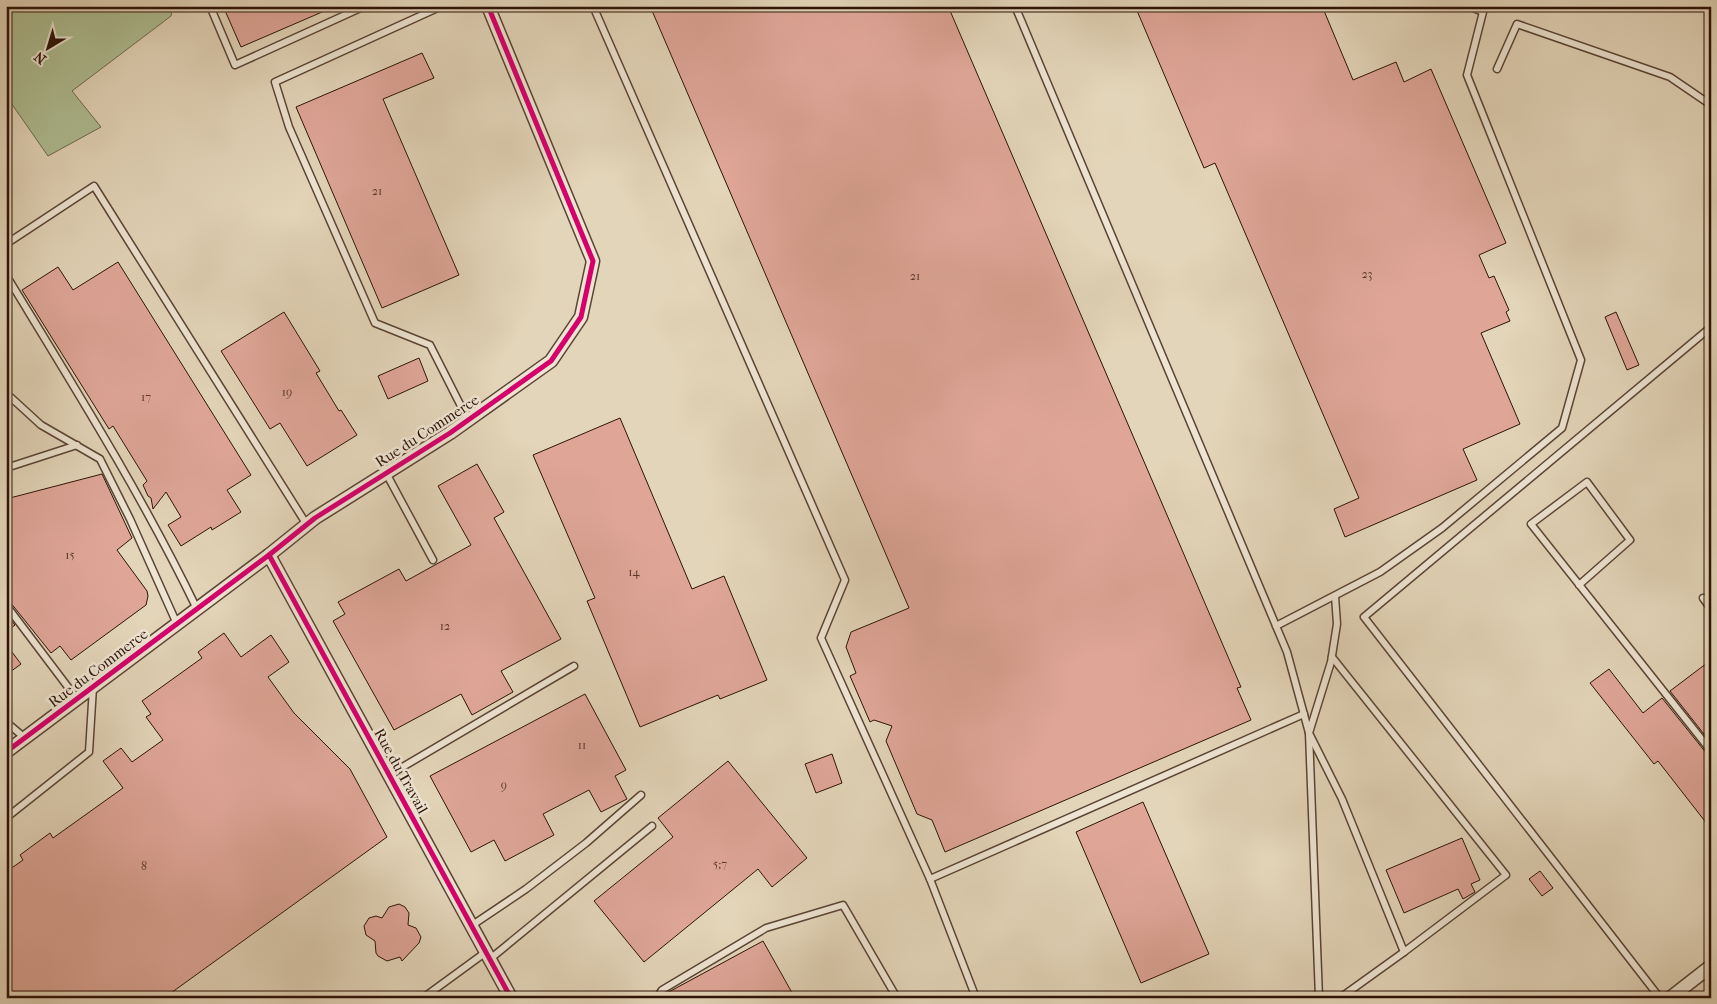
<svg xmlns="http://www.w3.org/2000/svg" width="1717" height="1004" font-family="'IM FELL French Canon',serif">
	<rect width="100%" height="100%" fill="#e3d5b9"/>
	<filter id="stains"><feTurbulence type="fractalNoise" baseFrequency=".004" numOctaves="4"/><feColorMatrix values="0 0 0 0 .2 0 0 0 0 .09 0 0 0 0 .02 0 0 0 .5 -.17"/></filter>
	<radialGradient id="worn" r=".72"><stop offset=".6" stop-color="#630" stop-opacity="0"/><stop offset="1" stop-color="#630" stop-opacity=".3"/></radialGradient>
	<polygon fill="#aebe93" stroke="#6e684e" points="6,6 173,6 171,16 72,91 101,127 48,156 9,100 6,101"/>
	<g fill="#dfa698" stroke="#2d1309">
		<polygon points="223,6 336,6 241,47"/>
		<polygon points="650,6 948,6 1241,687 1237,688 1251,720 945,852 932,820 917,814 886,741 892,726 874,720 870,722 850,676 856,673 846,647 851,632 909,608"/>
		<polygon points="1135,6 1322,6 1353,80 1396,62 1404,82 1431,69 1506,243 1479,255 1489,278 1494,276 1509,310 1506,312 1510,321 1481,333 1520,424 1463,449 1477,480 1345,537 1334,509 1359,498 1215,163 1204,168"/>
		<polygon points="422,53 434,78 383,99 459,275 382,308 296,107"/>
		<polygon points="118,262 251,475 227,490 241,512 212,530 211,527 181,546 168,525 181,517 166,492 153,509 151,498 148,496 143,485 147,481 113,426 109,429 22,290 58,267 73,290"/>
		<polygon points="284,312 320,371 316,373 339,411 341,410 357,435 307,466 280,423 270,429 221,351"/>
		<polygon points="1616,312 1639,365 1627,370 1605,317"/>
		<polygon points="419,358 428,381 388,399 378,376"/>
		<polygon points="620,418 692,589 724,576 767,680 720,699 718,695 640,727 587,601 595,598 533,455"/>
		<polygon points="477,464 504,512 494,518 561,639 501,671 513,692 472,715 461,694 394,730 333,621 345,614 338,602 399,569 406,581 471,545 438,486"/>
		<polygon points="102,474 132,538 117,550 147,591 148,596 146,605 71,660 60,646 51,653 10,602 6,600 6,499"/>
		<polygon points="6,614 15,625 6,632"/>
		<polygon points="224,633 241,657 271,635 289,662 268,677 294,713 350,769 387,837 164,998 6,998 6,872 23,860 20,855 50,833 53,838 123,788 103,761 121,748 132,762 163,740 146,717 151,714 142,701 202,658 198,652"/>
		<polygon points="6,644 21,664 6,675"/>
		<polygon points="1711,660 1711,743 1670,691"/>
		<polygon points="1609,669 1643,713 1662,698 1707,754 1711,756 1711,829 1658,761 1654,764 1590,683"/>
		<polygon points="585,694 626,770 615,776 627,799 601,812 589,790 543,814 554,835 505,861 494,840 471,852 430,776"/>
		<polygon points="832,754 842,783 816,793 805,764"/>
		<polygon points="728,761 807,858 772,887 758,869 644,962 594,901 673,837 658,818"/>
		<polygon points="1143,802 1209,954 1141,983 1076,832"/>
		<polygon points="1462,838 1480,880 1471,884 1475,892 1463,899 1458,889 1404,913 1386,870"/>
		<polygon points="1540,871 1553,888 1542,896 1529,879"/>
		<polygon points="399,904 405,907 409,913 408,925 416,928 421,937 419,943 402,961 400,957 387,961 378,956 376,953 375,941 366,935 364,926 369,918 376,916 382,918 389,907"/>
		<polygon points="763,941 795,998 663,998 665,994"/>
	</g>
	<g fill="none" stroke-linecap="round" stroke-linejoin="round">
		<defs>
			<g id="lane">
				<polyline points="210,6 235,65 365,6"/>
				<polyline points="442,6 275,82 289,127 375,323 430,345 468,420"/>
				<polyline points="593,6 845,580 821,638 930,879 976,998"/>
				<polyline points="1015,6 1287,652 1309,733 1319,998"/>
				<polyline points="1497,69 1517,24 1670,77 1711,105"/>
				<polyline points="6,244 94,186 307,525"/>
				<path d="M6,275c67,110 135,218 191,334"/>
				<polyline points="6,393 41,425 100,459 130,519 177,624"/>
				<polyline points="6,468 77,445"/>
				<polyline points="386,473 433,560"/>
				<polyline points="1579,585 1630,540 1587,482 1531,524 1711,751"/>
				<polyline points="1335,596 1337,624 1331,662 1309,733 1342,799 1404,952"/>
				<polyline points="1703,598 1711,609"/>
				<polyline points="6,605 77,699"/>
				<polyline points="1276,626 1380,572 1442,528 1562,428 1581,360 1467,75 1483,12 1469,6"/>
				<polyline points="1332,657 1506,875 1404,952 1340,998"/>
				<polyline points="6,722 25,738"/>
				<polyline points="389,775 574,666"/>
				<polyline points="6,818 89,752 93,687"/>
				<polyline points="930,879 1304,714"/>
				<polyline points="471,926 526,889 586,843 641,795"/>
				<polyline points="490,959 652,826"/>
				<polyline points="423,998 486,952"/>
				<polyline points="657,998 662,990 766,928 843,905 897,998"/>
				<polyline points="1660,998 1364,617 1711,327"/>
			</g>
			<g id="street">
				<polyline points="269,555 511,998"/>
				<polyline points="6,752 269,555 315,518 450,433 551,361 581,317 593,261 488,6"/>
				<polyline points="1670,998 1711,966"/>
			</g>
		</defs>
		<use href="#lane" stroke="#5a4435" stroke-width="9"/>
		<use href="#street" stroke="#5a4435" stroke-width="15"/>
		<use href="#lane" stroke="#ede4d2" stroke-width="6"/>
		<use href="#street" stroke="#ede4d2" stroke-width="12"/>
		<defs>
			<g id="cycleway">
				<polyline points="269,555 511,998"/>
				<polyline points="6,752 269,555 315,518 450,433 551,361 581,317 593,261 488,6"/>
			</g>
		</defs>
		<use href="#cycleway" stroke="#ede4d2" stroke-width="8"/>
		<use href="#cycleway" stroke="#d6006c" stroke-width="5"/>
	</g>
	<g text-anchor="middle" stroke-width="5" stroke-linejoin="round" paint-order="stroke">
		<g font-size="12" fill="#5a382d">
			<text x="377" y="195">21</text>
			<text x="1367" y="278">23</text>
			<text x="915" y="280">21</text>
			<text x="287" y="396">19</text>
			<text x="146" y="401">17</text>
			<text x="70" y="559">15</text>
			<text x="634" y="576">14</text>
			<text x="445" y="630">12</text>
			<text x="582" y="749">11</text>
			<text x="504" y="789">9</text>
			<text x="720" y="868">5;7</text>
			<text x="144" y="870">8</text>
		</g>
		<g font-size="15" fill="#2d1309" stroke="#ede4d2">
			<text transform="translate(427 431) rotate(-33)" y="5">Rue du Commerce</text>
			<text transform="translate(98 668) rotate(-37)" y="5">Rue du Commerce</text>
			<text transform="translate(401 771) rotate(61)" y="5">Rue du Travail</text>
		</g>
	</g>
	<rect width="1717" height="1004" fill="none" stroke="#e3d5b9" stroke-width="25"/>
	<rect x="8" y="8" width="1702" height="989" fill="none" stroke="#2d1309" stroke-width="2.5"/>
	<rect x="12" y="12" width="1692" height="979" fill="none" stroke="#2d1309"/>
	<g transform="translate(48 48) rotate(218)" stroke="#ede4d2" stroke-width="4" paint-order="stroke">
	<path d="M0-4L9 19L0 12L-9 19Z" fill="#2d1309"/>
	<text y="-8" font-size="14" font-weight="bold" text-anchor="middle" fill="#2d1309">N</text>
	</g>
	<rect width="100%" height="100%" filter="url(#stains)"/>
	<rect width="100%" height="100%" fill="url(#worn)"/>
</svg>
